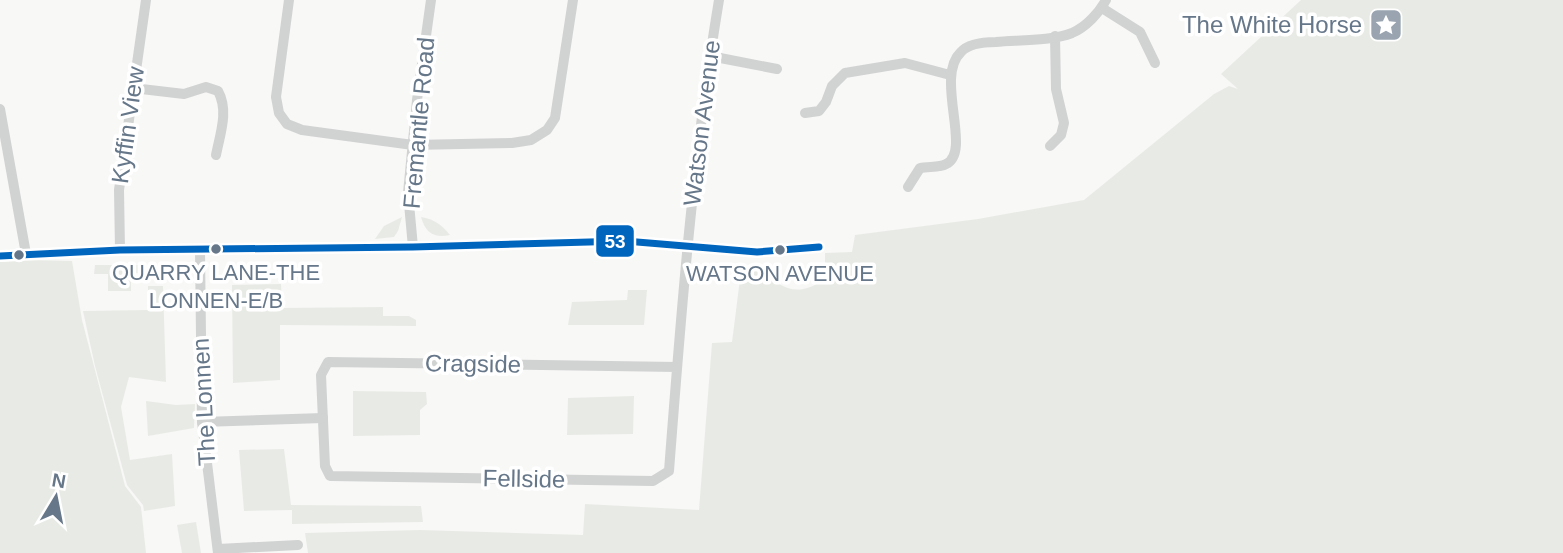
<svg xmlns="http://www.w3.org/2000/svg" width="1563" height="553" font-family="Arial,sans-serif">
	<rect width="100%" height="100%" fill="#f8f8f7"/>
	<g fill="#e8ebe5">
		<path d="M1301,0h262v553h-1255l-3,-20 115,-3 163,5 2,-31 114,6 13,-167 20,-1 9,-71h22c18,17 33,26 57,11l5,-17v-12l27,-1 3,-17 123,-16 106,-19 130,-106 15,-8 9,3 -17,-15z"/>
		<polygon points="402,217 398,231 394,237 375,239 384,226"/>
		<path d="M421,217c13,2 21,8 29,18 -16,4 -25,-3 -29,-18z"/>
		<polygon points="26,260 72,261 82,320 125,486 141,507 146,553 0,553 0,262"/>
		<polygon points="95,265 142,265 143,273 131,273 131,291 108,291 108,274 94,274"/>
		<polygon points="281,284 282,308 383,307 383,316 409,316 416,320 416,326 280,325 280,380 233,383 232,285"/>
		<polygon points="148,286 163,286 166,382 129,377 121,407 130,460 172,454 175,506 144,511 143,505 127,485 95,366 83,311 148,310"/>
		<polygon points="628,290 647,290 644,325 568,325 572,302 627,300"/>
		<polygon points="353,391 426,392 427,404 420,410 420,435 353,436"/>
		<polygon points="634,396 633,434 567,435 568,398"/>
		<polygon points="146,401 176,405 195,404 194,428 148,436"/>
		<polygon points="284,449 291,505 421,506 423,522 292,524 292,510 244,511 239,450"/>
		<polygon points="196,522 201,553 182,553 177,525"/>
	</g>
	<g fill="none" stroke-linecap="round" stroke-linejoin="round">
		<g stroke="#d1d2d2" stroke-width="10">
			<polyline points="289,0 276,97 279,113 287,124 302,130 413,145 512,143 531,140 547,130 555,118 573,0"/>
			<polyline points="1102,8 1140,32 1155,63"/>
			<polyline points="710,56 777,69"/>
			<path d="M133,88l51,6 22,-7 12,4c11,20 2,43 -2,64"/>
			<polyline points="0,109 26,254"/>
			<polyline points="805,113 819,111 826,102 832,86 845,73 905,63 950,75"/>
			<polyline points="1050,146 1061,135 1064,123 1056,89 1055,36"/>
			<path d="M908,187l12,-19c8,-2 20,0 26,-4 27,-12 -12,-87 15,-112 8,-9 24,-10 35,-10 22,-2 56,-1 76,-9 14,-6 27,-20 34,-33"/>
			<polyline points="413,247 408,193 417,100 431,0"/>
			<polyline points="120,250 119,190 146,0"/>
			<polyline points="200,250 202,422 218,553"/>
			<polyline points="0,256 120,250 413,247 625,241 757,252 819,247"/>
			<path d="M677,367l-349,-5 -7,13 4,91 5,10 323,5 16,-10c12,-157 24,-315 50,-471"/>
			<polyline points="202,422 323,418"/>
			<polyline points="218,549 298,545"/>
		</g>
		<defs>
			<polyline id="bus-1" points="0,256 120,250 413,247 625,241 757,252 819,247"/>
		</defs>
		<use href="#bus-1" stroke="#fff" stroke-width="12"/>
		<use href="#bus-1" stroke="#0065bd" stroke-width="7"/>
	</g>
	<defs>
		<symbol id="sight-square" viewBox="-11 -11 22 22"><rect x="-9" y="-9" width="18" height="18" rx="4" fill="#99a4b0" stroke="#fff"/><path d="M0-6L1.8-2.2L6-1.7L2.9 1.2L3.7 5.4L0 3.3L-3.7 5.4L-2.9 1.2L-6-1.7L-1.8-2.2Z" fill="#fff"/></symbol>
	</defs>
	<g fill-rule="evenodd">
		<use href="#sight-square" x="1367" y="6" width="38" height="38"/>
	</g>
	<g fill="#66778a" stroke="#fff" stroke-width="2.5">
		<circle cx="216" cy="249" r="6"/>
		<circle cx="780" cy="250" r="6"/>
		<circle cx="19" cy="255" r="6"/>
	</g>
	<g text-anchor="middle" stroke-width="7" stroke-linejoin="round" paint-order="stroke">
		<g font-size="22" fill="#66778a" stroke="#fff">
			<text x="216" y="280">QUARRY LANE-THE<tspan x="216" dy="28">LONNEN-E/B</tspan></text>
			<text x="780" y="281">WATSON AVENUE</text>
		</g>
		<g font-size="24" fill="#66778a" stroke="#fff" text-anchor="end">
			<text x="1362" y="33">The White Horse</text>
		</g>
		<g font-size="24" fill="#66778a" stroke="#fff">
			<text transform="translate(419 123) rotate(-85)" y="8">Fremantle Road</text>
			<text transform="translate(702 123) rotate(-83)" y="8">Watson Avenue</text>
			<text transform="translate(128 125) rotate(-82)" y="8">Kyffin View</text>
			<text transform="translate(473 364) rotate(1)" y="8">Cragside</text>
			<text transform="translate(204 402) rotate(-93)" y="8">The Lonnen</text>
			<text transform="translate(524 479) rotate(1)" y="8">Fellside</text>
		</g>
	</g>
	<rect stroke="#fff" stroke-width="2.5" x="595" y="224" width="40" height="34" rx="7" fill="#0065bd"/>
	<g font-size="19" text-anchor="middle" font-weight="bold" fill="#fff">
		<text x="615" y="248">53</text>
	</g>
	<g transform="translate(56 497) rotate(10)" stroke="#ffffff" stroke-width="5" paint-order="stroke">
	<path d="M0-5L12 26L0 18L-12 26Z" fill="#66778a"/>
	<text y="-10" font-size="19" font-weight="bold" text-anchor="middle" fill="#66778a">N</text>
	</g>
</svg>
